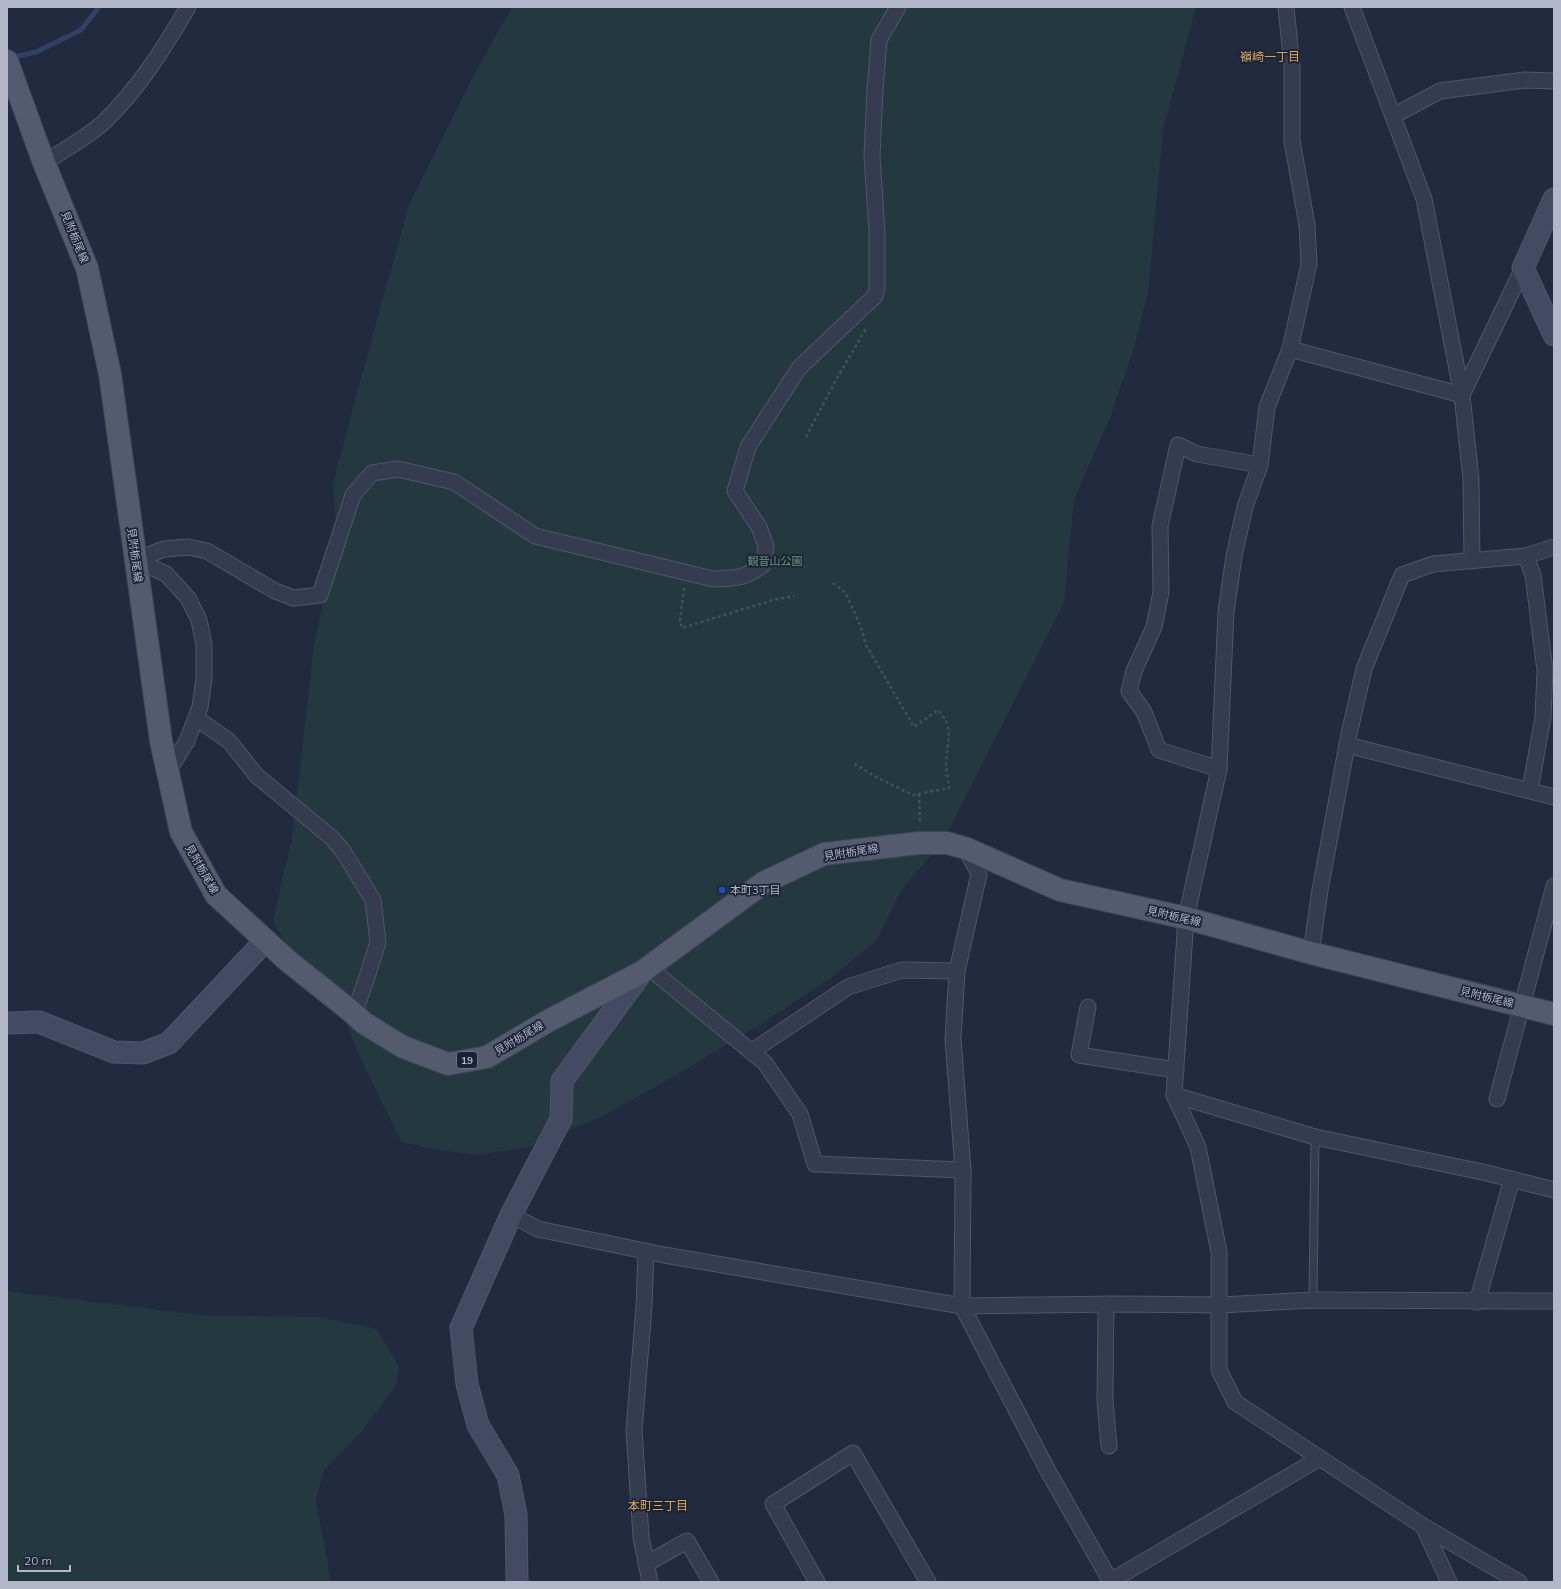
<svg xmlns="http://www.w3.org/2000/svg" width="1561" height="1589" font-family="Mulish,'Noto Sans JP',sans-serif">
	<rect width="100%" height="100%" fill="#222a3f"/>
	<g fill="#243840">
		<polygon points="512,7 1196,7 1163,130 1148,293 1133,351 1111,415 1074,500 1064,603 943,841 901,891 877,940 831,978 761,1024 671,1078 599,1118 525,1148 475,1155 427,1148 401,1141 363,1064 346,1023 317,985 295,963 273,920 292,838 314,645 337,539 333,483 363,371 409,205 475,73"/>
		<polygon points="7,1291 200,1315 318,1317 377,1329 399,1367 397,1384 364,1429 324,1470 316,1500 331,1582 7,1582"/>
	</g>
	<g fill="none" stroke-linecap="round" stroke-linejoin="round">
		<polyline stroke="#334065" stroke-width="5" points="10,58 36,52 81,30 99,7"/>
		<defs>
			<polyline id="lane" points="1313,1300 1315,1137"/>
			<g id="street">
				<polyline points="1286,7 1292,66 1292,141 1307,225 1309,264 1290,349 1267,407 1260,465 1245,507 1234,556 1226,612 1219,769 1186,918 1174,1095 1198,1147 1219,1252 1219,1370 1235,1402 1423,1526 1519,1582"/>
				<polyline points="1393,116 1440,91 1525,80 1554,81"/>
				<path d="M44,163c18,-12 47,-28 61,-42 34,-33 59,-73 83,-114"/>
				<polyline points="1290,349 1462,395 1424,199 1352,7"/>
				<polyline points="1526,556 1533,575 1545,671 1543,717 1530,790"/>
				<path d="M136,560l28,-11 24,-2 19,4 68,40 19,7 26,-3 33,-100 19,-22 26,-4 56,13 81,54 178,43c24,-1 31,0 51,-15l2,-18 -7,-19 -24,-36 13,-44 51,-79 76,-72 2,-7v-57l-5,-76 3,-66 4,-50 19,-33"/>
				<polyline points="136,560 166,574 188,598 199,620 204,645 204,679 200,707 187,741 167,773"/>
				<polyline points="1472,561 1471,479 1462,395 1523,268"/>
				<polyline points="196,718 229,741 257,776 332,838 343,851 373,900 378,942 368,974 358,1003 352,1012"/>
				<polyline points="1347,745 1554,797"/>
				<polyline points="1219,769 1159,750 1144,712 1129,691 1134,671 1154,627 1161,592 1160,526 1178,445 1197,454 1260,465"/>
				<polyline points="965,848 979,874 957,971 953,1039 963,1170 962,1306 1048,1471 1111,1582"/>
				<polyline points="1311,953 1320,890 1349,734 1364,669 1402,575 1433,564 1526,556 1554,547"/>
				<polyline points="648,967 765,1063 800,1114 815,1164 963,1170"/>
				<polyline points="1088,1007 1079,1055 1176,1070"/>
				<polyline points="751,1052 848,987 902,970 957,971"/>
				<polyline points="1174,1095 1315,1137 1487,1173 1554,1190"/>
				<polyline points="1497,1099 1554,886"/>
				<polyline points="511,1215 538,1229 664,1255 962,1306 1119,1304 1220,1305 1313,1300 1554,1301"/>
				<polyline points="646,1251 644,1307 634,1430 641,1537 650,1582"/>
				<polyline points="1477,1302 1512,1179"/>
				<polyline points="1106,1304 1105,1401 1109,1446"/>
				<polyline points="1423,1526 1449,1582"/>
				<polyline points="646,1564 687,1541 711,1582"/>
				<polyline points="817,1582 773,1504 853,1453 928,1582"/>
				<polyline points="1109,1582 1320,1458"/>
			</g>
			<g id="secondary">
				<polyline points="1554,199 1523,268 1554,335"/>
				<polyline points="7,1023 39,1022 114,1052 143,1053 169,1043 266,940"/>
				<polyline points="517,1582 516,1515 508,1475 478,1425 467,1384 461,1328 511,1215 561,1119 562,1081 642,972"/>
			</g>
			<polyline id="primary" points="7,61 44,163 87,268 110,374 161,741 181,832 216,895 288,961 352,1012 364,1023 403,1047 448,1064 487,1057 548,1021 642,972 763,883 824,854 919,843 947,843 965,848 1060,890 1186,918 1311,953 1554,1014"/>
		</defs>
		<use href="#lane" stroke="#51576a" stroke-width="9"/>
		<use href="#street" stroke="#51576a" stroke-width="17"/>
		<use href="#secondary" stroke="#51576a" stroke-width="23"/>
		<use href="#primary" stroke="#3f4558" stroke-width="24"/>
		<g stroke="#3f545a" stroke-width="2.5" stroke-dasharray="3 3" stroke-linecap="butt">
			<polyline points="806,437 837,378 867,327"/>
			<path d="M833,583l12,9 16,35 5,18 48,82 24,-17c17,19 9,30 8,53 0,8 2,17 3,25l-36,7 -35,-17 -25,-15"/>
			<polyline points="684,588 680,620 682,628 773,600 794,596"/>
			<polyline points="919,794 920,824"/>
		</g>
		<use href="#lane" stroke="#363c4f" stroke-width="7"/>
		<use href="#street" stroke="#363c4f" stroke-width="15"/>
		<use href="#secondary" stroke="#444a62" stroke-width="21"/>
		<use href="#primary" stroke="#545b6f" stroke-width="22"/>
	</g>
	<rect fill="#1a4fb4" stroke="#1b2234" stroke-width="1.5" x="718" y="886" width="8" height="8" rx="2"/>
	<g text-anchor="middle" stroke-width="3.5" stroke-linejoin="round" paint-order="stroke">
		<rect fill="#1b2234" stroke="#858b9d" stroke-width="1" x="457" y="1052" width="20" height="16" rx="3"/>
		<g font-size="10" font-weight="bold" fill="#b2b8ca">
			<text x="467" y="1064">19</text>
		</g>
		<g font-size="11" fill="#b2b8ca" stroke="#1b2234">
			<text transform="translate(75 237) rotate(68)" y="4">見附栃尾線</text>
			<text transform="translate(135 555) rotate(82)" y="4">見附栃尾線</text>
			<text transform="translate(851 852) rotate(-9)" y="4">見附栃尾線</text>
			<text transform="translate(202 869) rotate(60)" y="4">見附栃尾線</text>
			<text transform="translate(1174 916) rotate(13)" y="4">見附栃尾線</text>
			<text transform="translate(1487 997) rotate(14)" y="4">見附栃尾線</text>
			<text transform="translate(519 1038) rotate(-31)" y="4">見附栃尾線</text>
		</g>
		<g font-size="11" fill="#689d7c" stroke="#1b2234">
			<text x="775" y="565">観音山公園</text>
		</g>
		<g font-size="11" fill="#b2b8ca" stroke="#1b2234" text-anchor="start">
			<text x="730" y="894">本町3丁目</text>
		</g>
		<g font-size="12" fill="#dca85b" stroke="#1b2234">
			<text x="1270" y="61">嶺崎一丁目</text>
			<text x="658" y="1510">本町三丁目</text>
		</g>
	</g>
	<rect width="1561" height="1589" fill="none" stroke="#b2b8ca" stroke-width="16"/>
	<path d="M18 1565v6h52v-6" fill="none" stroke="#b2b8ca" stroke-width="2"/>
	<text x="24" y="1565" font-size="12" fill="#b2b8ca" stroke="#1b2234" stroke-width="3" paint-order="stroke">20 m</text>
</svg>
